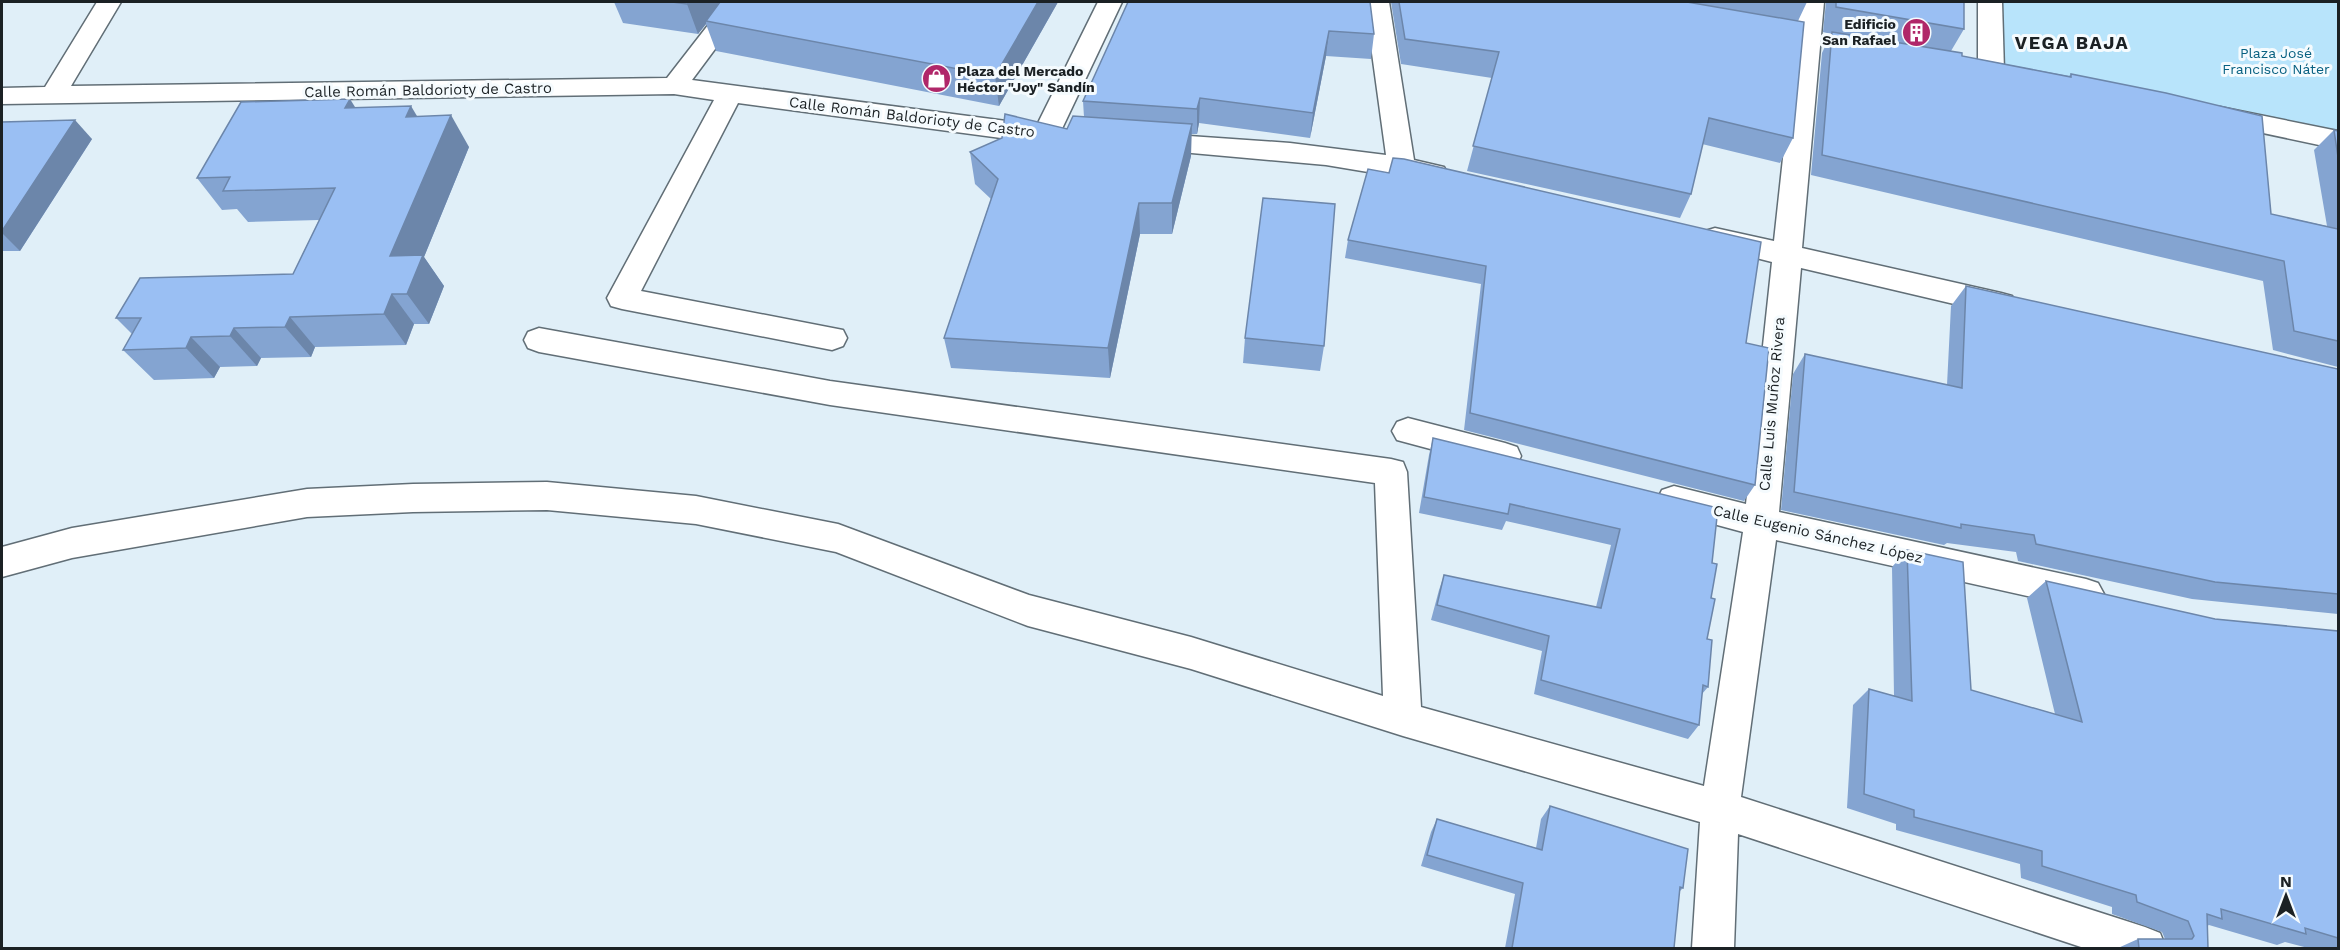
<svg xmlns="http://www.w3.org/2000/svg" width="2340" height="950" font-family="'Work Sans',sans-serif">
	<rect width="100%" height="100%" fill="#e0eff8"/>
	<polygon fill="#b8e4fb" points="2003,2 2338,2 2338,136 2003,67"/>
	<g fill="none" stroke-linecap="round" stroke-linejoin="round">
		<defs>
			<g id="minor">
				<polygon points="97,2 121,2 71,86 667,78 726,2 750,2 692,80 1037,125 1098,2 1122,2 1059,135 1055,141 1046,144 738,103 641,291 843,330 847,338 843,346 832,350 622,309 611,306 607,298 714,100 674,94 2,104 2,88 45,87"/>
				<polygon points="1365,2 1389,2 1414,160 1444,167 1448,174 1444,181 1434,183 1326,165 1136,148 1133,142 1136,136 1146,133 1290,143 1386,155"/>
				<polygon points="1800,2 1824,2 1802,248 2001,293 2012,296 2016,304 2012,312 2001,315 1801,268 1779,512 2086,579 2098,583 2104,594 2098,605 2086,609 1776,540 1741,797 2145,927 2160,933 2166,948 2084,948 1738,834 1734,948 1692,948 1700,822 1403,736 1191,669 1028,626 836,552 696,524 547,510 413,512 307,517 72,558 2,577 2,547 72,528 307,489 413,484 547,482 696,496 838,524 1029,595 1191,637 1383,696 1375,483 830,405 539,352 528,348 524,340 528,332 539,328 830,381 1391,459 1403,462 1407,472 1421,707 1704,786 1743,532 1662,510 1657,500 1662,490 1674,486 1746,504 1772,262 1705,245 1701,238 1705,231 1715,228 1774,241"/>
				<polygon points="1978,2 2002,2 2004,71 2000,77 1991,79 1982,77 1978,71"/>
				<polygon points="2220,107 2338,131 2338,149 2211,122 2207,116 2211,110"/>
				<polygon points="1408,418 1505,443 1517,447 1521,456 1517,465 1505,469 1397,440 1392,431 1397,422"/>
			</g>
		</defs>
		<use href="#minor" stroke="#616e76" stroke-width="3"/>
		<use href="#minor" fill="#fff" fill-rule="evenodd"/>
	</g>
	<g fill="#84a4d1">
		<polygon points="614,2 1058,2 999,106 716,51 706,24 698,34 623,23"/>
		<polygon points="1128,2 1374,34 1371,59 1326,56 1310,138 1199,123 1197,134 1191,134 1191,156 1172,234 1140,234 1110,378 951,368 944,338 991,199 975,184 970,152 1067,129 1084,117 1083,101"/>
		<polygon points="1391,2 1807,2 1798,21 1793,138 1780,163 1702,144 1691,194 1680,218 1467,171 1492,78 1401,64"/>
		<polygon points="1826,2 1964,2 1964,29 1951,51 1962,56 2069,76 2071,74 2271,214 2327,226 2314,150 2334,130 2338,131 2338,367 2273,350 2263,281 1811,175 1822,53 1831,34 1823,32"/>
		<polygon points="355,108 417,116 469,147 424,257 444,286 429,324 414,324 406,345 315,347 311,357 261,358 257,366 220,367 214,378 154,380 123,350 132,334 116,318 293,274 319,220 248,222 237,209 222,210 197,178"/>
		<polygon points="2,122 92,139 20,251 2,251"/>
		<polygon points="1368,169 1746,343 1755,485 1744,501 1464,430 1481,284 1345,258 1348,240"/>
		<polygon points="1966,286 2338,369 2338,614 2192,599 2018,561 2016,552 1947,543 1944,545 1781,510 1793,374 1805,354 1947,385 1951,306"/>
		<polygon points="1245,338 1324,346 1320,371 1243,363"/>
		<polygon points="1433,438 1712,563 1711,598 1707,639 1708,687 1702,694 1699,725 1688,739 1534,694 1542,651 1431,620 1439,590 1444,575 1596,607 1611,545 1506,521 1502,530 1419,513 1429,455"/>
		<polygon points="1907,550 1971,690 2055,714 2027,598 2046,581 2215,619 2338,631 2338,948 2308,948 2285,942 2277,945 2209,925 2207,926 2208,948 2118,948 2138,939 2165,939 2162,932 2112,914 2112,907 2021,878 2020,864 1896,830 1896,824 1847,808 1853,705 1869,689 1894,696 1892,567"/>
		<polygon points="1550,806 1683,888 1679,892 1674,948 1505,948 1515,894 1421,866 1431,832 1437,819 1536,848 1541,819"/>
	</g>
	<g fill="#6c86aa">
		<polygon points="689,2 724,2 706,21 706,24 698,34 687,4"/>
		<polygon points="1038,2 1058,2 999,106 995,76"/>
		<polygon points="1329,31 1326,56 1310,138 1313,113"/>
		<polygon points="1200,98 1199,123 1197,134 1197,109"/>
		<polygon points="350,99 370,131 345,108"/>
		<polygon points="411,106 430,138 406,117"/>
		<polygon points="451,115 469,147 424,257 444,286 429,324 407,294 390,256"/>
		<polygon points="75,120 92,139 20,251 2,233 2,231"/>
		<polygon points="1192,124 1191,156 1172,234 1172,203"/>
		<polygon points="1139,203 1140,234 1110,378 1108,348"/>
		<polygon points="392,294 414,324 406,345 384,314"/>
		<polygon points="290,317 315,347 311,357 285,327"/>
		<polygon points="234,328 261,358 257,366 230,336"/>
		<polygon points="191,337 220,367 214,378 186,348"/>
	</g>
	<g fill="#9abff3" stroke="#6c86aa" stroke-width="1.5">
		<polygon points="672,2 689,2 687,4"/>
		<polygon points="720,2 1038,2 995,76 706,21"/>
		<polygon points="1128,2 1370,2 1374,34 1329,31 1313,113 1200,98 1197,109 1083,101"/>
		<polygon points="1399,2 1687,2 1804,22 1793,138 1709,118 1691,194 1473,146 1499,52 1405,39"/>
		<polygon points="1836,2 1964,2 1964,29 1836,7"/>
		<polygon points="1832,32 1962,53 1962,56 2071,77 2071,74 2166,93 2262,116 2271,214 2338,229 2338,341 2294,331 2284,261 1822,155"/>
		<polygon points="350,99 345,108 411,106 406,117 451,115 390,256 423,255 407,294 392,294 384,314 290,317 285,327 234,328 230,336 191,337 186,348 123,350 141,318 116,318 140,278 293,274 335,188 223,191 230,177 197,178 241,102"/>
		<polygon points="1005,114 1067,129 1073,116 1192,124 1172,203 1139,203 1108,348 944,338 998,179 970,152 1002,138"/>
		<polygon points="75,120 2,231 2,122"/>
		<polygon points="2334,130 2338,131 2338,157"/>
		<polygon points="1393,158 1404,159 1761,242 1746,343 1769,348 1755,485 1470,413 1486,266 1348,240 1368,169 1389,173"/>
		<polygon points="1263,198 1335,204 1324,346 1245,338"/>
		<polygon points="1966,286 2338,369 2338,594 2215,582 2036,544 2034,535 1961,524 1961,528 1794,492 1805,354 1962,388"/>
		<polygon points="1433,438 1718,508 1712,563 1717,564 1711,598 1715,599 1707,639 1712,640 1708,687 1703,685 1699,725 1541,680 1549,636 1437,605 1444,575 1601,608 1620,529 1510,504 1508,514 1424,497"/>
		<polygon points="1907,550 1963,562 1971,690 2082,722 2046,581 2215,619 2338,631 2338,938 2305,928 2306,934 2221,909 2222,919 2207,914 2208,948 2139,948 2138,939 2192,939 2194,936 2188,921 2137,902 2136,895 2042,866 2042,851 1914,817 1914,810 1864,794 1869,689 1912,701"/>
		<polygon points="1550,806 1688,849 1683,888 1680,887 1674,948 1512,948 1523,883 1427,855 1437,819 1542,850"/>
	</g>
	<defs>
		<symbol id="building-disc" viewBox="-11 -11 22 22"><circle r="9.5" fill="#b02769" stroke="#f5fbfe"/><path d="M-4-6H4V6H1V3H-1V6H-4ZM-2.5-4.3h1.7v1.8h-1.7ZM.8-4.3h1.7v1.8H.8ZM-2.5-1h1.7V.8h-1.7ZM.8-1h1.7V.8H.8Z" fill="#fff"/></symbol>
		<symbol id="shop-disc" viewBox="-11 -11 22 22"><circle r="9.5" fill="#b02769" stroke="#f5fbfe"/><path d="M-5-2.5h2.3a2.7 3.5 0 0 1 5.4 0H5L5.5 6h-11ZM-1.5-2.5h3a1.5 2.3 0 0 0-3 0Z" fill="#fff"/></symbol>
	</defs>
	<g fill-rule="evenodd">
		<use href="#building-disc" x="1900" y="16" width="33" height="33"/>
		<use href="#shop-disc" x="920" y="62" width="33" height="33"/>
	</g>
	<g text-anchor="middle" stroke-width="6" stroke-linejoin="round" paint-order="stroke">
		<g font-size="14" font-weight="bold" fill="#1b2124" stroke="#f5fbfe" text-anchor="end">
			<text x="1896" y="29">Edificio<tspan x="1896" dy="16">San Rafael</tspan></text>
			<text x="957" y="76" text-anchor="start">Plaza del Mercado<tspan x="957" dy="16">Héctor "Joy" Sandín</tspan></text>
		</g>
		<g font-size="14" fill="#076081" stroke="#f5fbfe">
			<text x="2276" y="58">Plaza José<tspan x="2276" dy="16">Francisco Náter</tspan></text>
		</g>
		<g font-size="15" fill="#1b2124" stroke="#f5fbfe">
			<text transform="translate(428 90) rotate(-1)" y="5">Calle Román Baldorioty de Castro</text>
			<text transform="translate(912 117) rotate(7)" y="5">Calle Román Baldorioty de Castro</text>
			<text transform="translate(1772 404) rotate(-85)" y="5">Calle Luis Muñoz Rivera</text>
			<text transform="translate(1818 534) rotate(13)" y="5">Calle Eugenio Sánchez López</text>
		</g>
		<g font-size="18" font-weight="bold" letter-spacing="1.5" fill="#1b2124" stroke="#f5fbfe">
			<text x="2072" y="49">VEGA BAJA</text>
		</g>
	</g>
	<rect width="2340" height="950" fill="none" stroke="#1b2124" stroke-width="6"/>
	<g transform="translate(2286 896)" stroke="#f5fbfe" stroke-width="4.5" paint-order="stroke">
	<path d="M0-4.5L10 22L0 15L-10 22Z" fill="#1b2124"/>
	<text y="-9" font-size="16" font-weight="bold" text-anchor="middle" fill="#1b2124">N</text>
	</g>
</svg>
